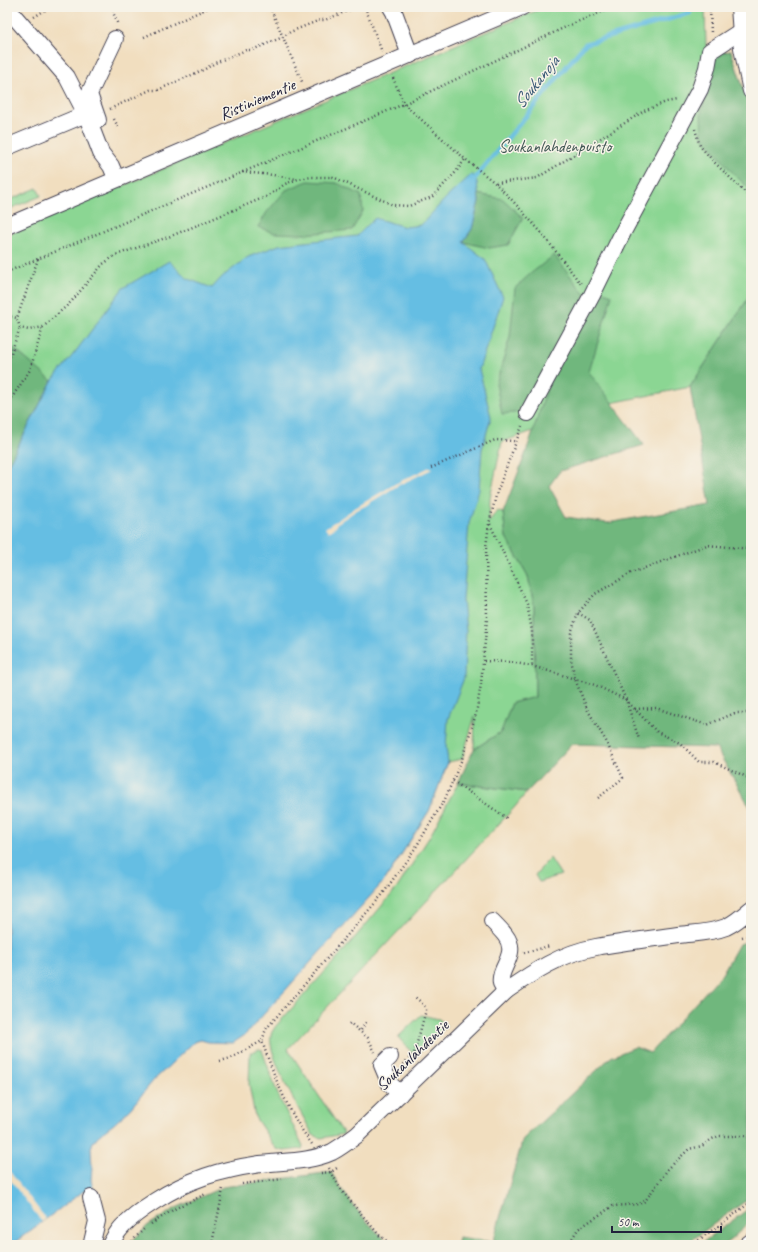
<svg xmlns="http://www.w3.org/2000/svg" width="758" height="1252" font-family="Caveat,sans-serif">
	<rect width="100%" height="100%" fill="#f7f3e8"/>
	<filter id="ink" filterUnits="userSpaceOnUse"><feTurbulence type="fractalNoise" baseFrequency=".025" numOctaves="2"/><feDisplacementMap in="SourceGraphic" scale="8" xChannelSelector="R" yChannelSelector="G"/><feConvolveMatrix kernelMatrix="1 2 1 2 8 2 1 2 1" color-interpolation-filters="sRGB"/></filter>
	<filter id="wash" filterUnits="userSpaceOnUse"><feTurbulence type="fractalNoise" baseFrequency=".012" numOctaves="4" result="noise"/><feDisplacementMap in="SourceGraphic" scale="16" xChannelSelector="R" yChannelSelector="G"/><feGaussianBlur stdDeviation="0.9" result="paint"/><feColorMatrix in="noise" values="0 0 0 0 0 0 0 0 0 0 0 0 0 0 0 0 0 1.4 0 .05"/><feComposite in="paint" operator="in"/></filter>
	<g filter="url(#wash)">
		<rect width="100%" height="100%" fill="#f1debf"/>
		<g fill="#8bd693" stroke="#567c67">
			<polygon points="545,7 705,7 706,46 724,52 731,51 751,112 751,294 690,387 611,403 502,442 490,498 489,522 497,510 503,512 506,537 528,576 534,605 535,697 512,703 501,732 474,749 475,716 462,759 448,762 429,811 385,880 7,467 51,381 7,343 7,235"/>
			<polygon points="37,188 41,196 7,210 7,201"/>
			<path d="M458,783l69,9 -13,16 -226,241 56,85 -23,4 -8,-3c-10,-19 -47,-80 -42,-100 0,-2 3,-6 4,-8l65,-72 57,-67 33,-52z"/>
			<polygon points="550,858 561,875 539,882 535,875"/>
			<polygon points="421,1015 439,1019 447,1026 415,1056 398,1037"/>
			<polygon points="259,1049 262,1050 278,1095 303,1146 302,1149 284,1151 276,1149 255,1117 249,1084 250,1053"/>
		</g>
		<g fill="#70b77d" stroke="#496c5c">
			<polygon points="731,51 751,112 751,191 733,173 702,136 701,113 715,60 724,52"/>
			<polygon points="308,181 337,183 361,195 363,211 352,230 304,234 274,233 258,227 267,212 286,190"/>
			<polygon points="478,194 503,199 523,218 508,245 489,248 463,242 472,229 479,201"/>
			<polygon points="554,255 586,296 525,412 502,414 496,384 510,337 515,288 529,275"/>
			<polygon points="598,290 612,295 589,372 644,445 560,471 549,486 566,517 607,523 710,505 690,387 751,294 751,809 716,748 572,744 527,792 458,783 474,749 501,732 512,703 535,697 534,605 528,576 506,537 503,512 525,455 552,374"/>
			<polygon points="7,343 52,381 7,467"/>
			<polygon points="751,941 751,1197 685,1245 457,1245 459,1237 493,1242 523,1139 611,1057 635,1047 650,1053 722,974 739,944"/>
			<path d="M331,1172c15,26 37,54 61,73h-262l3,-5 14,-14 29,-18 47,-21z"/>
			<polygon points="751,1207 751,1221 725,1245 699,1245"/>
		</g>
		<polygon fill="#65bee3" stroke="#44708f" points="472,174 477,182 479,201 472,229 463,242 485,259 503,297 479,369 491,417 482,449 479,490 469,523 463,600 466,631 464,678 448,719 446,747 448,762 429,811 385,880 245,1035 233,1043 208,1042 201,1040 194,1042 153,1081 130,1109 114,1124 98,1136 93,1142 91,1148 92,1168 91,1180 95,1197 88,1199 85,1190 11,1245 7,1245 7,467 52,381 76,351 123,288 169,261 188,279 212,288 222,277 248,257 279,245 357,236 375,218 405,227 421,225 445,199"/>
		<g fill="#f1debf">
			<polygon points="430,467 432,469 397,486 371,502 371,503 357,510 336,524 337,526 328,532 325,528 334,522 335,522 355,508 395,484"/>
			<polygon points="7,1168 46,1219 42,1222 7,1176"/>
		</g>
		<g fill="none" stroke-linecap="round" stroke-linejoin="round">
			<polyline stroke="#65bee3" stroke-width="4.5" points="472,182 585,44 690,13"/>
		</g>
	</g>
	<g filter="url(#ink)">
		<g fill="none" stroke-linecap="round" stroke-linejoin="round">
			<defs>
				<g id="minor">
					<polyline points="391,7 394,12 410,55"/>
					<polyline points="739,7 742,48 751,91"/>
					<polyline points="7,8 67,77 86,114 101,153 111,166 116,178"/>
					<polyline points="98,120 89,94 115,39"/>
					<polyline points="7,147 86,114"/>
					<path d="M7,226c171,-74 344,-145 515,-219"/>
					<polyline points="528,413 592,295 623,232 700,89 707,68 710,51 741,31"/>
					<path d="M492,921c4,4 9,9 13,14 15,19 -7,33 -4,48 1,2 3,6 5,8"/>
					<polyline points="390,1057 382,1065 390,1084 400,1094"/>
					<polyline points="91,1198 97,1221 92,1242"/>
					<path d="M110,1245c4,-7 8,-15 14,-20 9,-10 20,-17 31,-24 34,-22 65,-31 105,-37 24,-3 50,-2 72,-12 9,-5 17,-11 25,-17l149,-144c27,-19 56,-38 90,-44 27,-5 54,-8 82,-12 15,-2 33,-2 48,-8 9,-4 17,-11 25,-18"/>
					<polyline points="747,1245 751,1242"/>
				</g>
			</defs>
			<use href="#minor" stroke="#413e4f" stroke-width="18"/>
			<g stroke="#413e4f" stroke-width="2.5" stroke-dasharray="1 3" stroke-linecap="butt">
				<polyline points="111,7 118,25"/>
				<polyline points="270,7 303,84"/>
				<polyline points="365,7 382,52"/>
				<polyline points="710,7 711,33"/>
				<polyline points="34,17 50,7"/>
				<polyline points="144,37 210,7"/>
				<polyline points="393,78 404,104 465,159 495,183 511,199 540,231 581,284"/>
				<polyline points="110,109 150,90 158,90 205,69 215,63 246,50 252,50 283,37 290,32 320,20 325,20 357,7"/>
				<polyline points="114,119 119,129"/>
				<polyline points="695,129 700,146 714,162 751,198"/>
				<polyline points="242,172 273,175 296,179"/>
				<polyline points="496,183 537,178 644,111 666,102 677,100"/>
				<polyline points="38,259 17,318 20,328 29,330 43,327 71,302 103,264 116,255 171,236 268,196 285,184 298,179 312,177 333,177 393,205 409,206 432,197 456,172 465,159"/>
				<polyline points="7,272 404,104 572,24 614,7"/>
				<polyline points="7,316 17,318"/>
				<polyline points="7,364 20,328"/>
				<polyline points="7,405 30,370 43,327"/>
				<polyline points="431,468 495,440 515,441"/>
				<polyline points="490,524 527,604 532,631 532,666"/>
				<polyline points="578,613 590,620 626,700 639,739"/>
				<polyline points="484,661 510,662 532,666 595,685 626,700 657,732 680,743 699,762 714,762 751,779"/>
				<polyline points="635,709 656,708 707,725 735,713 751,713"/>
				<polyline points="453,781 508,819"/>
				<polyline points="598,798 623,778 606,741 587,709 575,679 571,659 571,633 578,613 595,594 631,573 707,545 751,549"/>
				<polyline points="742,937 751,935"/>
				<polyline points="524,953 550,946"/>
				<polyline points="349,1024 350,1023 368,1038 375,1052"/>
				<polyline points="361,1030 367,1021"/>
				<polyline points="220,1061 231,1058 262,1041"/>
				<polyline points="403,1064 414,1054 426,1010 424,1005 415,997"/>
				<path d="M312,1144c-23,-30 -38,-67 -50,-103l4,-12 116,-134 34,-48 29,-48 17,-40 14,-45 5,-30 6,-65 -1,-72 3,-23 8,-32 25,-66"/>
				<polyline points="329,1168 341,1190 379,1235 392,1245"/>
				<polyline points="321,1173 331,1172 337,1168"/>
				<polyline points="242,1184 282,1179"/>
				<polyline points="151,1224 176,1208 206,1194"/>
				<polyline points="130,1245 133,1240 145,1228"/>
				<path d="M212,1245c3,-20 9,-39 11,-58"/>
				<polyline points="568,1245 578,1229 613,1206 639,1204 645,1201 668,1169 689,1149 702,1146 712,1139 719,1136 746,1136 751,1138"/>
				<polyline points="692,1245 751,1202"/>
			</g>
			<use href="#minor" stroke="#fff" stroke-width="16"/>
		</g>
	</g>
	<g text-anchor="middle" stroke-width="3" stroke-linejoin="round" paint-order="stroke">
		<g font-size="17" fill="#22223b" stroke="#f7f3e8">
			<text transform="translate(257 99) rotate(-23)" y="6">Ristiniementie</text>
			<text transform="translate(412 1055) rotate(-44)" y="6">Soukanlahdentie</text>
		</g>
		<g font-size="17" fill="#425855" stroke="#f7f3e8">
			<text x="555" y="152">Soukanlahdenpuisto</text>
		</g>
		<g font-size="18" font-style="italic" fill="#395976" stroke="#f7f3e8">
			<text transform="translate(536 82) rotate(-51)" y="6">Soukanoja</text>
		</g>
	</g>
	<rect width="758" height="1252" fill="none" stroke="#f7f3e8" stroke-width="24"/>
	<path d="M612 1226v6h109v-6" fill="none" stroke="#22223b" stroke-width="2"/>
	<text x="618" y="1226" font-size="12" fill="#22223b" stroke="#f7f3e8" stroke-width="3" paint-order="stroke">50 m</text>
</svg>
